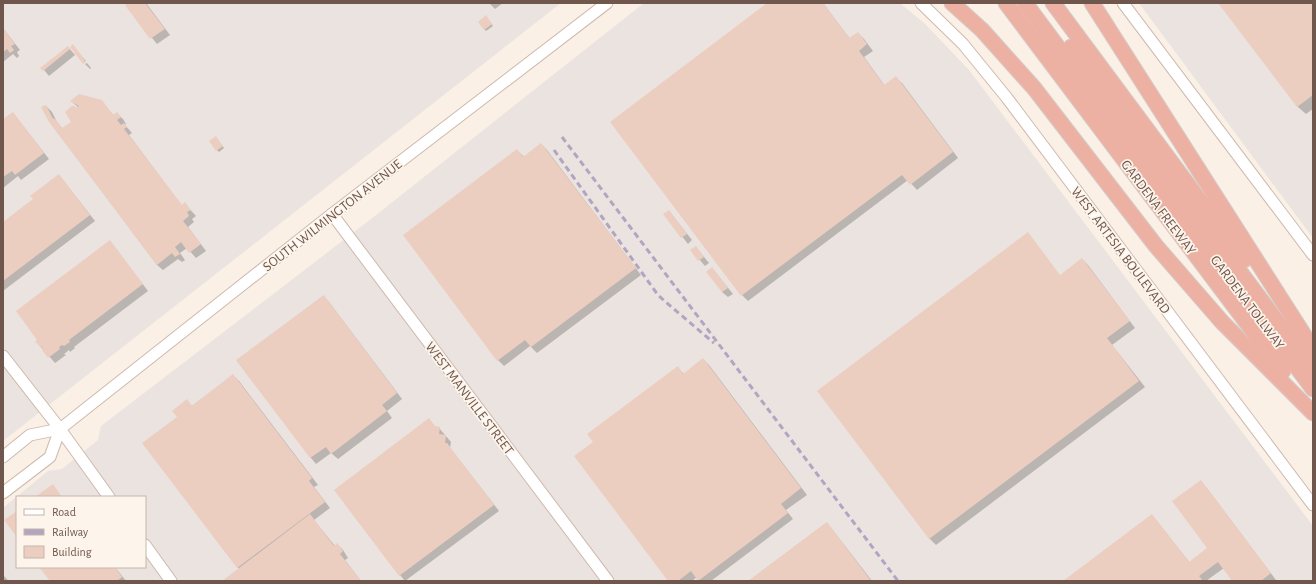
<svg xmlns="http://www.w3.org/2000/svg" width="1316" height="584" font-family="'Alegreya Sans',sans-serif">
	<rect width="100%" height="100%" fill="#faf0e6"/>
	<g fill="#eae3df" fill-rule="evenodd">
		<polygon points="3,3 561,3 3,441"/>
		<path d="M644,3h256l24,20 45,47 344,456v55h-1310v-73l45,-37 14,-2 36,-29 3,-14 270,-207zM17,497h128v70h-128z"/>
		<polygon points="1139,3 1313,3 1313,238"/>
	</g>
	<g fill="#0003">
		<polygon points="130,3 146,3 170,35 157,44 126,6"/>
		<polygon points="489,3 503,3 495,9"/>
		<polygon points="769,3 823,3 850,39 858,33 864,39 873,51 864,57 885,86 896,78 902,83 958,158 917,190 908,180 748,301 742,295"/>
		<polygon points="1220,3 1313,3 1313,109 1306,114 1298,107"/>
		<polygon points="487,18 493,26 486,31 479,22"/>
		<polygon points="3,28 20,50 17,52 19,56 17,58 13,54 3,62"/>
		<polygon points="73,46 86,61 83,63"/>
		<polygon points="68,47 75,55 49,76 44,70"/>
		<polygon points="87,63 91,68 90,69 85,64"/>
		<polygon points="71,101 101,101 114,116 117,114 123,119 126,124 125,125 132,133 129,135 182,206 185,204 196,216 192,219 194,222 188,227 206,251 196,258 187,248 180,253 185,260 182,262 178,259 163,270 157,265 50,122 46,106 52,112 57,122 63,129 72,122 76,109 78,107"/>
		<polygon points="13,113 49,159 21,180 18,176 3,188 3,120"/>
		<polygon points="217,139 224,148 219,152 217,150"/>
		<polygon points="541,144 547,150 641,275 537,353 530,346 504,366 498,360 517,150 524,157"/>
		<polygon points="59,175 95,221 3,291 3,224 35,200"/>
		<polygon points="669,211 692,240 688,244 665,215"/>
		<polygon points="1033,240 1060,276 1082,259 1088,265 1135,328 1112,345 1145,387 936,545 930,539 819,391"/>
		<polygon points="696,247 709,263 705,266 691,250"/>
		<polygon points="115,248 148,291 74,347 75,348 70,352 69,350 64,354 66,355 55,363 40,346"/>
		<polygon points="712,268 733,294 728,297 722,292"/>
		<polygon points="323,296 329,302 402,399 387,411 392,418 338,459 331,453 316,464 311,458 237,361"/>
		<polygon points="703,359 709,365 807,495 786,510 793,519 711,581 700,581 697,577 692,581 669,581 595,442 677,367 684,374"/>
		<polygon points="233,375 239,381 318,485 314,487 330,508 314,520 335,546 337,544 343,550 348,558 345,560 361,581 224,581 239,569 144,443 178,417 187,401 192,406"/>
		<polygon points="435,427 439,428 451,442 450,448 499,511 405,581 400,575"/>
		<polygon points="1200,481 1206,487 1276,580 1274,581 1233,581 1224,568 1206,581 1065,581 1152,515 1190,563 1209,549"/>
		<polygon points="826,523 832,529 872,581 749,581"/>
		<polygon points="41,567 115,567 126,581 51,581"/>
		<polygon points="3,575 7,579 8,581 3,581"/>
	</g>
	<g fill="#eccec0">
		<polygon points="128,3 145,3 165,29 150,39 125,5"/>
		<polygon points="767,3 823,3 849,38 858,32 867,44 859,51 884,85 896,76 953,152 910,185 902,175 741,296 610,122"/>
		<polygon points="1218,3 1313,3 1313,95 1297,107"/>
		<polygon points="486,15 492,24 484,30 478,22"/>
		<polygon points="3,28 15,44 11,46 14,50 10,53 7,49 3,52"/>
		<polygon points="73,44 86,62 83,64 70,47"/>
		<polygon points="68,46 70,49 43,71 40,68"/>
		<polygon points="79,94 102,100 113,115 117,112 121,117 117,120 121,125 124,123 127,127 124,129 182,205 185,202 191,210 187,212 189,216 183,221 201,244 189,253 181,242 175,247 180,254 175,257 172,253 157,265 49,122 41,107 46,105 53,119 54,118 62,128 71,122 65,112 72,106 75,106 76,108 79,106 70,101"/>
		<polygon points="13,112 44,153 15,175 12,171 3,177 3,119"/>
		<polygon points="216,136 223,146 216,151 209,141"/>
		<polygon points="541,143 636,268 531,347 525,340 497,361 403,235 517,149 523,157"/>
		<polygon points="59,174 90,215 3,281 3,222 33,199 30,196"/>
		<polygon points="669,210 687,234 681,238 663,214"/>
		<polygon points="1028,232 1060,275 1082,258 1130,321 1107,338 1139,381 929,539 817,391"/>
		<polygon points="110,240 143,284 69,340 70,342 64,346 62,345 59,347 60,349 48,358 42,350 43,349 41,346 40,347 35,341 37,340 16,311"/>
		<polygon points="696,246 704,257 698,261 690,250"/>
		<polygon points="712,267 728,288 722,292 706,272"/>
		<polygon points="324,295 397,393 382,405 387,411 331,454 326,447 310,458 236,360"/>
		<polygon points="703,358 801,488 781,504 788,513 698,581 691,571 678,581 668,581 574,456 593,442 587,434 678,366 683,374"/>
		<polygon points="233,374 312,478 309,481 325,502 237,568 142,443 177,417 172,411 187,399 192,406"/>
		<polygon points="429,418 435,426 440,427 439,434 446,435 445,443 447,443 494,505 399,576 334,490"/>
		<polygon points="1201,480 1271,573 1261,581 1232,581 1218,562 1199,576 1203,581 1063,581 1152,514 1189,562 1207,548 1172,501"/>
		<polygon points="53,484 62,497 35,497"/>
		<polygon points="17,511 17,537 4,520"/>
		<polygon points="310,514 334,546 337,543 343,551 340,554 361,581 222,581"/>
		<polygon points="827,522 871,581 748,581"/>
		<polygon points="39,567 115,567 122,577 117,581 50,581"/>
	</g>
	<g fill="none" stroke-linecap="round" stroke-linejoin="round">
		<defs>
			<g id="secondary">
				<polyline points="921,3 963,44 1007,98 1313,505"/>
				<polyline points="1123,3 1313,255"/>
				<polyline points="332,214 608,581"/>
				<polyline points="3,356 60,429 109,497"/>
				<polyline points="3,457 30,435 60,429 332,214 607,3"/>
				<polyline points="3,493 50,457 60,429"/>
				<polyline points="145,545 171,581"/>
			</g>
			<g id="highway">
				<polyline points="952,3 982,30 1034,88 1156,246 1222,322 1313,413"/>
				<polyline points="1006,3 1283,371"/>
				<polyline points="1025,3 1313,389"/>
				<polyline points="1053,3 1244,260"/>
				<polyline points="1092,3 1313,349"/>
				<polyline points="1071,47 1313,369"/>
			</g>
		</defs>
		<use href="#secondary" stroke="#ceb9ae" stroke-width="13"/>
		<use href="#highway" stroke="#d4cdca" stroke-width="17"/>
		<use href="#secondary" stroke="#fff" stroke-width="11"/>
		<use href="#highway" stroke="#edb1a3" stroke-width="15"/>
		<g stroke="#b2a5c2" stroke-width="3" stroke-dasharray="6 4" stroke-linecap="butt">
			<polyline points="562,137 898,581"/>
			<polyline points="554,150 658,295 668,304 714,343"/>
		</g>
	</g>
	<g text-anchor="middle" stroke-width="3.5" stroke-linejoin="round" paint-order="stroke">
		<g font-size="14" fill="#70574d" stroke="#fdf5eb">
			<text transform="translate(1159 207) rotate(53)" y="5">GARDENA FREEWAY</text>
			<text transform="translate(332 215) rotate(-38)" y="5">SOUTH WILMINGTON AVENUE</text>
			<text transform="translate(1121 250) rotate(53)" y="5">WEST ARTESIA BOULEVARD</text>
			<text transform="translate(1248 302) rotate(53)" y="5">GARDENA TOLLWAY</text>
			<text transform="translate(470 398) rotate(53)" y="5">WEST MANVILLE STREET</text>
		</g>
	</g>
	<rect width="1316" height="584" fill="none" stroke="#70574d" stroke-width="8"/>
	<rect x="16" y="496" width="130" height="72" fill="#fdf5eb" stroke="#c5b6ac"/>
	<rect x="24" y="509" width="20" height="6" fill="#ffffff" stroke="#c5b6ac"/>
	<text x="52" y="516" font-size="12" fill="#70574d">Road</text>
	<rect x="24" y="529" width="20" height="6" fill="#b2a5c2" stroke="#c5b6ac"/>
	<text x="52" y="536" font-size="12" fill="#70574d">Railway</text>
	<rect x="24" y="546" width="20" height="12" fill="#eccec0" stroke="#c5b6ac"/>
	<text x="52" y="556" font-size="12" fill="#70574d">Building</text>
</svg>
